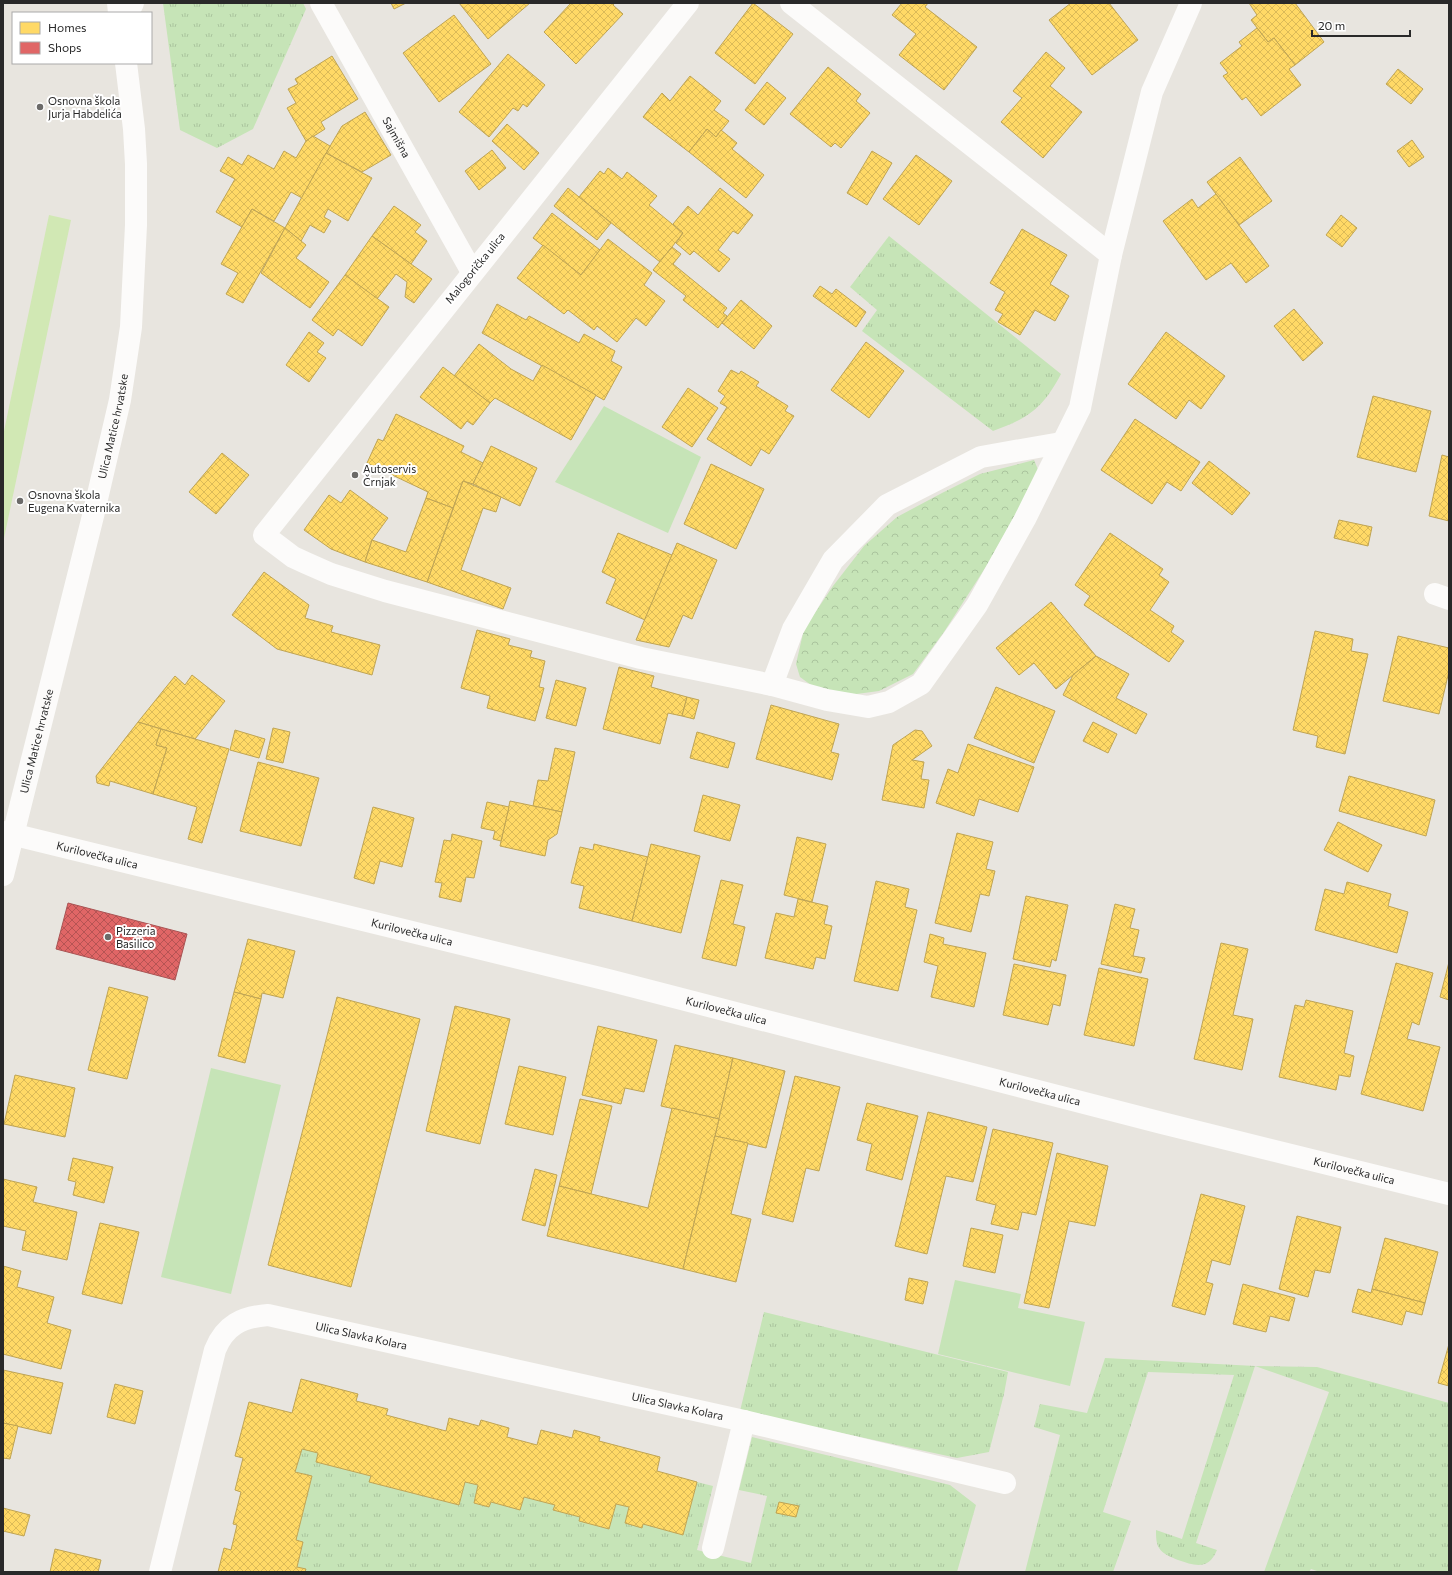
<svg xmlns="http://www.w3.org/2000/svg" width="1452" height="1575" font-family="Commissioner,sans-serif">
	<defs>
		<pattern id="grass-tufts" width="24" height="20" patternUnits="userSpaceOnUse"><rect width="24" height="20" fill="#c6e4b7"/><path d="M3 7l-1-3M5 7V3M7 7l1-3M15 17l-1-3M17 17v-4M19 17l1-3" fill="none" stroke="#aac49d"/></pattern>
		<pattern id="park-crowns" width="20" height="18" patternUnits="userSpaceOnUse"><rect width="20" height="18" fill="#c6e4b7"/><path d="M2 6a3 3 0 1 1 6 0M12 15a3 3 0 1 1 6 0" fill="none" stroke="#aac49d"/></pattern>
		<pattern id="homes-cross-hatch" width="8" height="8" patternUnits="userSpaceOnUse"><rect width="8" height="8" fill="#ffd966"/><path d="M0 0l8 8M0 8l8-8" fill="none" stroke="#dbba58"/></pattern>
		<pattern id="shops-cross-hatch" width="8" height="8" patternUnits="userSpaceOnUse"><rect width="8" height="8" fill="#e06666"/><path d="M0 0l8 8M0 8l8-8" fill="none" stroke="#b65454"/></pattern>
	</defs>
	<rect width="100%" height="100%" fill="#e8e5df"/>
	<g fill="url(#grass-tufts)">
		<polygon points="163,3 303,3 306,9 253,129 217,148 180,130"/>
		<path d="M889,236l172,138c-18,34 -32,44 -68,57l-131,-100 15,-21 -27,-23z"/>
		<polygon points="764,1312 1008,1372 1004,1394 989,1452 957,1458 740,1411"/>
		<path d="M1105,1358l150,8 62,1 132,36v169h-129l-9,-3 -2,3h-45l65,-180 -74,-26 -59,177 21,7c-8,20 -22,16 -39,10 -7,-3 -14,-5 -19,-12 -3,-5 -3,-12 -3,-18l26,9 52,-164 -86,-3 -45,140 28,9 -18,51h-88l35,-137 -26,-8 6,-23 47,9z"/>
		<polygon points="752,1437 950,1485 976,1505 957,1572 305,1572 306,1569 297,1567 303,1543 296,1540 312,1476 295,1472 302,1449 318,1453 316,1462 371,1476 369,1482 458,1505 465,1482 478,1485 474,1503 489,1507 491,1502 520,1510 524,1497 555,1505 553,1510 580,1517 579,1521 609,1529 616,1504 629,1507 625,1523 642,1527 643,1524 683,1535 697,1482 713,1486 697,1550 751,1563 767,1496 739,1490"/>
	</g>
	<polygon fill="url(#park-crowns)" points="1034,460 1039,472 989,562 944,632 913,674 879,691 849,695 815,688 800,677 796,664 804,629 833,586 864,546 897,517 942,493 980,474"/>
	<g fill="#c6e4b7">
		<polygon points="604,406 701,457 668,533 555,482"/>
		<polygon points="211,1068 281,1085 231,1294 161,1277"/>
		<polygon points="955,1280 1021,1294 1018,1308 1085,1322 1070,1386 938,1354"/>
	</g>
	<polygon fill="#d1e8b4" points="49,215 71,220 3,543 3,436"/>
	<g fill="url(#homes-cross-hatch)" stroke="#bfa454">
		<polygon points="391,3 406,3 394,9"/>
		<polygon points="459,3 530,3 488,39"/>
		<polygon points="571,3 615,3 613,5 623,14 576,64 544,32"/>
		<polygon points="753,3 793,34 755,84 715,53"/>
		<polygon points="902,3 928,3 925,7 977,47 944,90 899,55 916,34 892,15"/>
		<polygon points="1071,3 1109,3 1138,40 1092,75 1049,20"/>
		<polygon points="1249,3 1295,3 1324,42 1295,65 1274,38 1268,42 1251,20 1257,15"/>
		<polygon points="454,15 491,64 439,102 403,53"/>
		<polygon points="1257,28 1268,42 1274,38 1295,65 1289,69 1301,85 1261,116 1246,97 1242,100 1223,76 1228,73 1220,63 1242,46 1239,42"/>
		<polygon points="1046,52 1065,68 1050,86 1082,112 1043,158 1001,122 1022,98 1013,91"/>
		<polygon points="508,54 545,85 527,107 523,104 518,111 513,108 489,137 459,112"/>
		<polygon points="332,56 358,99 321,122 325,129 306,141 287,108 296,103 288,89 298,84 295,79"/>
		<polygon points="828,67 861,94 856,101 870,113 841,148 835,143 831,147 790,114"/>
		<polygon points="1398,69 1423,89 1411,104 1386,84"/>
		<polygon points="690,76 721,101 714,110 729,121 716,137 707,129 689,152 643,117 662,93 670,101"/>
		<polygon points="767,82 786,98 764,125 745,110"/>
		<polygon points="365,112 391,155 362,172 326,153 342,126"/>
		<polygon points="507,124 539,153 524,170 492,141"/>
		<polygon points="707,129 716,137 721,130 737,143 732,149 764,175 746,198 689,152"/>
		<polygon points="313,136 330,146 302,198 291,192 274,221 252,209 242,227 216,212 235,179 220,171 228,157 242,165 248,155 274,169 284,151 296,158 306,141"/>
		<polygon points="1412,140 1424,157 1409,167 1397,151"/>
		<polygon points="492,150 506,168 479,190 465,171"/>
		<polygon points="872,151 892,163 867,205 847,193"/>
		<polygon points="326,153 372,178 348,221 328,209 324,217 331,221 324,233 310,225 301,241 285,228"/>
		<polygon points="916,155 952,181 919,225 883,199"/>
		<polygon points="1240,157 1272,201 1239,225 1207,182"/>
		<polygon points="608,168 622,179 627,172 657,196 649,205 683,233 660,262 579,197 600,171 604,174"/>
		<polygon points="568,188 611,223 597,240 554,206"/>
		<polygon points="720,188 753,215 738,234 733,231 718,250 730,259 719,272 694,251 690,255 676,243 683,233 673,224 688,206 698,215"/>
		<polygon points="1216,194 1269,266 1246,283 1231,263 1206,280 1163,221 1192,199 1198,208"/>
		<polygon points="394,206 421,225 415,232 427,241 411,264 372,236"/>
		<polygon points="252,209 285,228 243,303 226,294 238,273 221,264"/>
		<polygon points="552,213 600,250 581,275 533,238"/>
		<polygon points="1341,215 1357,228 1342,247 1326,235"/>
		<polygon points="285,228 306,245 296,258 329,282 310,308 261,273"/>
		<polygon points="1022,229 1067,255 1050,284 1069,296 1055,321 1035,310 1020,335 998,322 1003,314 995,310 1005,292 990,283"/>
		<polygon points="372,236 432,279 414,303 405,297 407,282 396,274 377,299 345,275"/>
		<polygon points="608,239 652,273 644,285 665,301 646,326 636,318 617,342 597,326 594,330 568,310 564,314 517,278 543,245 581,275"/>
		<polygon points="672,247 681,254 673,264 727,308 723,313 727,316 718,328 683,300 686,296 653,270"/>
		<polygon points="345,275 389,307 362,346 338,329 333,336 312,320"/>
		<polygon points="820,286 832,294 836,289 866,312 856,327 813,296"/>
		<polygon points="741,300 772,326 754,349 722,323"/>
		<polygon points="497,304 526,320 529,316 579,343 584,334 615,351 611,361 622,367 604,400 482,333"/>
		<polygon points="1294,309 1323,343 1303,361 1274,326"/>
		<polygon points="309,332 324,343 317,352 326,358 309,382 286,365"/>
		<polygon points="1166,332 1225,376 1201,409 1189,400 1176,419 1128,384"/>
		<polygon points="866,342 904,371 869,418 831,390"/>
		<polygon points="479,344 511,369 533,381 542,365 596,395 571,440 495,398 490,403 454,376"/>
		<polygon points="443,367 490,403 473,425 467,421 461,429 420,397"/>
		<polygon points="731,370 739,374 741,371 759,382 756,386 788,406 785,411 794,416 769,454 761,449 751,466 707,439 727,407 720,403 725,396 718,391"/>
		<polygon points="688,388 718,408 692,447 662,427"/>
		<polygon points="1373,396 1431,411 1416,472 1357,457"/>
		<polygon points="396,414 464,446 461,452 483,463 473,484 463,481 453,508 426,498 428,492 367,463 378,439 383,441"/>
		<polygon points="1135,419 1200,462 1181,491 1167,482 1152,504 1101,470"/>
		<polygon points="491,446 537,468 520,506 473,484"/>
		<polygon points="222,453 249,475 216,514 189,492"/>
		<polygon points="1442,455 1449,457 1449,521 1429,516"/>
		<polygon points="1209,461 1250,493 1232,515 1192,483"/>
		<polygon points="711,464 764,489 736,549 684,524"/>
		<polygon points="463,481 501,497 496,512 483,508 461,570 511,588 503,609 427,582"/>
		<polygon points="350,490 388,518 372,540 365,562 331,549 304,530 329,495 341,503"/>
		<polygon points="426,498 453,508 427,582 365,562 372,540 406,552"/>
		<polygon points="1339,520 1372,527 1368,546 1334,538"/>
		<polygon points="618,533 672,555 645,620 606,603 616,579 602,572"/>
		<polygon points="1110,533 1163,569 1159,575 1169,582 1150,610 1174,626 1171,632 1184,641 1169,662 1084,605 1090,596 1075,585"/>
		<polygon points="677,543 717,560 692,619 683,615 669,647 636,640"/>
		<polygon points="264,572 309,605 305,618 333,626 331,632 380,645 372,675 277,649 232,615"/>
		<polygon points="1051,602 1096,656 1056,689 1034,663 1019,675 996,648"/>
		<polygon points="477,630 510,639 508,645 532,651 530,657 545,661 539,687 544,688 535,721 487,708 490,696 461,688"/>
		<polygon points="1315,631 1353,639 1351,651 1368,654 1345,754 1316,747 1318,736 1293,730"/>
		<polygon points="1398,636 1449,648 1449,671 1439,714 1383,701"/>
		<polygon points="1096,656 1129,674 1116,698 1147,714 1136,734 1063,695 1073,675"/>
		<polygon points="619,667 654,676 651,687 687,697 682,716 668,713 660,744 603,729"/>
		<polygon points="192,675 225,701 195,739 138,722 175,676 185,685"/>
		<polygon points="556,680 586,688 576,726 546,718"/>
		<polygon points="996,687 1055,711 1034,763 974,738"/>
		<polygon points="687,697 699,700 694,719 682,716"/>
		<polygon points="771,705 839,724 831,752 839,754 832,780 756,759"/>
		<polygon points="138,722 161,729 156,745 167,748 153,794 110,781 109,786 97,783 96,776"/>
		<polygon points="1093,722 1117,734 1108,753 1083,741"/>
		<polygon points="273,728 290,732 283,763 266,759"/>
		<polygon points="161,729 229,749 202,843 188,839 197,807 153,794 167,748 156,745"/>
		<polygon points="235,730 265,739 259,758 230,750"/>
		<polygon points="915,730 922,731 932,746 912,760 924,762 921,779 929,780 924,808 882,800 893,745"/>
		<polygon points="697,732 735,743 728,768 690,758"/>
		<polygon points="968,744 1034,767 1018,812 979,799 974,816 936,803 948,769 958,773"/>
		<polygon points="555,748 575,752 562,812 533,806 538,780 548,781"/>
		<polygon points="258,762 319,778 301,846 240,831"/>
		<polygon points="1349,776 1435,800 1426,836 1339,811"/>
		<polygon points="703,795 740,805 730,841 694,831"/>
		<polygon points="510,801 562,812 557,834 548,840 545,856 500,846"/>
		<polygon points="487,802 509,807 501,841 493,839 495,831 481,828"/>
		<polygon points="373,807 414,818 402,867 380,861 374,884 354,878"/>
		<polygon points="1338,822 1382,845 1368,872 1324,850"/>
		<polygon points="957,833 993,842 986,869 995,871 989,896 980,894 971,932 935,923"/>
		<polygon points="452,834 482,841 474,878 466,877 461,902 439,897 442,883 435,882 444,840 451,841"/>
		<polygon points="797,837 826,844 812,902 784,895"/>
		<polygon points="594,844 648,857 632,921 579,908 584,886 571,883 580,847 593,850"/>
		<polygon points="651,844 700,856 681,933 632,921"/>
		<polygon points="721,880 743,885 733,924 745,927 736,966 702,958"/>
		<polygon points="876,881 909,889 905,907 917,910 898,991 854,981"/>
		<polygon points="1347,882 1391,894 1388,906 1408,912 1397,953 1315,930 1325,889 1344,894"/>
		<polygon points="1026,896 1068,905 1056,961 1052,959 1050,967 1013,959"/>
		<polygon points="798,899 828,906 824,924 832,926 825,959 816,957 813,969 765,958 776,913 794,917"/>
		<polygon points="1115,904 1135,909 1130,928 1139,930 1133,956 1145,958 1141,973 1101,964"/>
		<polygon points="930,934 944,938 943,944 986,953 974,1007 931,997 938,966 924,962"/>
		<polygon points="248,939 295,951 283,998 262,993 261,999 234,992"/>
		<polygon points="1221,943 1248,949 1233,1015 1253,1019 1242,1070 1194,1059"/>
		<polygon points="1449,962 1449,1000 1440,997"/>
		<polygon points="1396,963 1433,973 1419,1025 1412,1022 1407,1039 1440,1047 1423,1111 1361,1094"/>
		<polygon points="1014,964 1066,975 1060,1006 1053,1004 1048,1025 1003,1015"/>
		<polygon points="1099,968 1148,979 1134,1046 1084,1035"/>
		<polygon points="109,987 148,997 127,1079 88,1070"/>
		<polygon points="234,992 261,999 245,1063 218,1056"/>
		<polygon points="337,997 420,1019 351,1287 268,1265"/>
		<polygon points="1306,1000 1353,1011 1344,1053 1354,1056 1350,1077 1339,1075 1336,1090 1279,1077 1295,1005 1304,1007"/>
		<polygon points="455,1006 510,1019 480,1144 426,1131"/>
		<polygon points="598,1026 657,1040 644,1092 625,1088 621,1104 582,1095"/>
		<polygon points="675,1045 733,1058 719,1119 661,1106"/>
		<polygon points="733,1058 785,1071 766,1148 715,1136"/>
		<polygon points="519,1066 566,1077 553,1135 505,1124"/>
		<polygon points="15,1075 75,1088 65,1137 4,1124"/>
		<polygon points="795,1076 840,1087 819,1171 806,1168 793,1222 762,1214"/>
		<polygon points="580,1099 612,1106 591,1194 559,1186"/>
		<polygon points="867,1103 918,1116 902,1180 866,1170 872,1144 857,1140"/>
		<polygon points="672,1108 719,1119 683,1269 547,1236 559,1186 648,1208"/>
		<polygon points="928,1112 987,1127 973,1182 946,1176 927,1254 895,1246"/>
		<polygon points="993,1129 1053,1143 1036,1215 1022,1212 1018,1230 991,1224 996,1205 976,1200"/>
		<polygon points="715,1136 748,1143 731,1214 751,1219 736,1282 683,1269"/>
		<polygon points="1057,1153 1108,1166 1095,1226 1069,1221 1049,1308 1024,1303"/>
		<polygon points="73,1158 113,1167 104,1203 73,1195 76,1182 68,1180"/>
		<polygon points="535,1169 557,1175 545,1226 522,1220"/>
		<polygon points="3,1179 37,1187 33,1202 77,1212 67,1260 22,1250 26,1231 3,1226"/>
		<polygon points="1201,1194 1245,1206 1230,1265 1212,1260 1206,1282 1213,1284 1205,1315 1172,1306"/>
		<polygon points="1297,1216 1341,1227 1330,1273 1315,1270 1308,1297 1279,1289"/>
		<polygon points="100,1223 139,1232 122,1304 82,1294"/>
		<polygon points="971,1228 1003,1235 995,1273 963,1266"/>
		<polygon points="1385,1238 1438,1252 1425,1303 1372,1289"/>
		<polygon points="3,1266 21,1271 17,1287 54,1297 47,1323 71,1330 61,1369 3,1354"/>
		<polygon points="909,1278 928,1282 923,1304 905,1300"/>
		<polygon points="1243,1284 1295,1298 1289,1321 1270,1316 1266,1332 1233,1324"/>
		<polygon points="1358,1289 1371,1293 1372,1289 1425,1303 1422,1315 1406,1311 1402,1325 1352,1312"/>
		<polygon points="1449,1344 1449,1386 1438,1383"/>
		<polygon points="3,1370 63,1383 51,1434 3,1423"/>
		<polygon points="301,1379 358,1394 356,1401 388,1409 386,1415 446,1431 449,1418 479,1426 481,1420 509,1428 507,1437 537,1445 541,1430 572,1438 574,1430 600,1437 599,1441 660,1457 657,1471 697,1482 683,1535 643,1524 642,1528 625,1523 629,1507 616,1504 609,1529 579,1521 580,1517 553,1510 555,1505 524,1497 520,1510 491,1502 489,1507 474,1503 478,1485 465,1482 459,1505 369,1482 371,1476 316,1462 318,1453 302,1449 295,1472 312,1476 296,1540 303,1542 297,1567 306,1569 305,1572 218,1572 224,1548 231,1550 237,1525 233,1524 241,1492 235,1490 243,1458 235,1456 249,1402 292,1413"/>
		<polygon points="115,1384 143,1391 135,1424 107,1417"/>
		<polygon points="3,1423 18,1426 10,1459 3,1458"/>
		<polygon points="779,1502 799,1506 796,1517 776,1513"/>
		<polygon points="3,1508 30,1515 24,1536 3,1531"/>
		<polygon points="55,1549 101,1560 98,1572 50,1572"/>
	</g>
	<polygon fill="url(#shops-cross-hatch)" stroke="#a95454" points="68,903 187,934 175,980 56,949"/>
	<g fill="none" stroke-linecap="round" stroke-linejoin="round">
		<g stroke="#fcfbfa" stroke-width="22">
			<path id="s1" d="M321,3l151,269"/>
			<polyline points="688,3 264,535 293,557 306,563 331,574 385,591 641,658 772,685 827,700 868,707 889,702 921,684 977,605 1025,519 1080,408 1111,255 1152,92 1191,3"/>
			<polyline points="791,3 1111,255"/>
			<polyline points="128,13 133,3"/>
			<polyline points="1435,594 1449,599"/>
			<polyline points="772,685 793,629 833,560 887,505 981,457 1061,443"/>
			<path id="s2" d="M3,832l605,148 554,143 287,71"/>
			<polyline points="713,1548 744,1421"/>
			<path id="s3" d="M160,1572l55,-222c10,-25 27,-33 53,-35l476,106 261,62"/>
		</g>
		<g stroke="#fcfbfa" stroke-width="22">
			<polyline points="118,3 119,13"/>
			<path id="s4" d="M3,875l90,-359 27,-116 11,-73 5,-102v-61l-2,-35 -8,-66"/>
		</g>
	</g>
	<g fill="#6c6b69" stroke="#fff" stroke-width="1.5">
		<circle cx="40" cy="107" r="4"/>
		<circle cx="355" cy="475" r="4"/>
		<circle cx="20" cy="501" r="4"/>
		<circle cx="108" cy="937" r="4"/>
	</g>
	<g text-anchor="middle" stroke-width="4" stroke-linejoin="round" paint-order="stroke">
		<g font-size="11" fill="#292929" stroke="#fff" text-anchor="start">
			<text x="48" y="105">Osnovna škola<tspan x="48" dy="13">Jurja Habdelića</tspan></text>
			<text x="363" y="473">Autoservis<tspan x="363" dy="13">Črnjak</tspan></text>
			<text x="28" y="499">Osnovna škola<tspan x="28" dy="13">Eugena Kvaternika</tspan></text>
			<text x="116" y="935">Pizzeria<tspan x="116" dy="13">Basilico</tspan></text>
		</g>
		<g font-size="11" fill="#292929" stroke="#fff">
			<text dy="4" stroke="none"><textPath href="#s1" startOffset="154">Sajmišna</textPath></text>
			<text transform="translate(475 268) rotate(-51)" y="4">Malogorička ulica</text>
			<text dy="4" stroke="none"><textPath href="#s4" startOffset="462">Ulica Matice hrvatske</textPath></text>
			<text dy="4" stroke="none"><textPath href="#s4" startOffset="138">Ulica Matice hrvatske</textPath></text>
			<text dy="4" stroke="none"><textPath href="#s2" startOffset="97">Kurilovečka ulica</textPath></text>
			<text dy="4" stroke="none"><textPath href="#s2" startOffset="421">Kurilovečka ulica</textPath></text>
			<text dy="4" stroke="none"><textPath href="#s2" startOffset="745">Kurilovečka ulica</textPath></text>
			<text dy="4" stroke="none"><textPath href="#s2" startOffset="1069">Kurilovečka ulica</textPath></text>
			<text dy="4" stroke="none"><textPath href="#s2" startOffset="1393">Kurilovečka ulica</textPath></text>
			<text dy="4" stroke="none"><textPath href="#s3" startOffset="392">Ulica Slavka Kolara</textPath></text>
			<text dy="4" stroke="none"><textPath href="#s3" startOffset="716">Ulica Slavka Kolara</textPath></text>
		</g>
	</g>
	<rect width="1452" height="1575" fill="none" stroke="#292929" stroke-width="8"/>
	<rect x="12" y="12" width="140" height="52" fill="#ffffff" stroke="#a9a9a9"/>
	<rect x="20" y="22" width="20" height="12" fill="#ffd966" stroke="#a9a9a9"/>
	<text x="48" y="32" font-size="12" fill="#292929">Homes</text>
	<rect x="20" y="42" width="20" height="12" fill="#e06666" stroke="#a9a9a9"/>
	<text x="48" y="52" font-size="12" fill="#292929">Shops</text>
	<path d="M1312 30v6h98v-6" fill="none" stroke="#292929" stroke-width="2"/>
	<text x="1318" y="30" font-size="12" fill="#292929" stroke="#ffffff" stroke-width="3" paint-order="stroke">20 m</text>
</svg>
